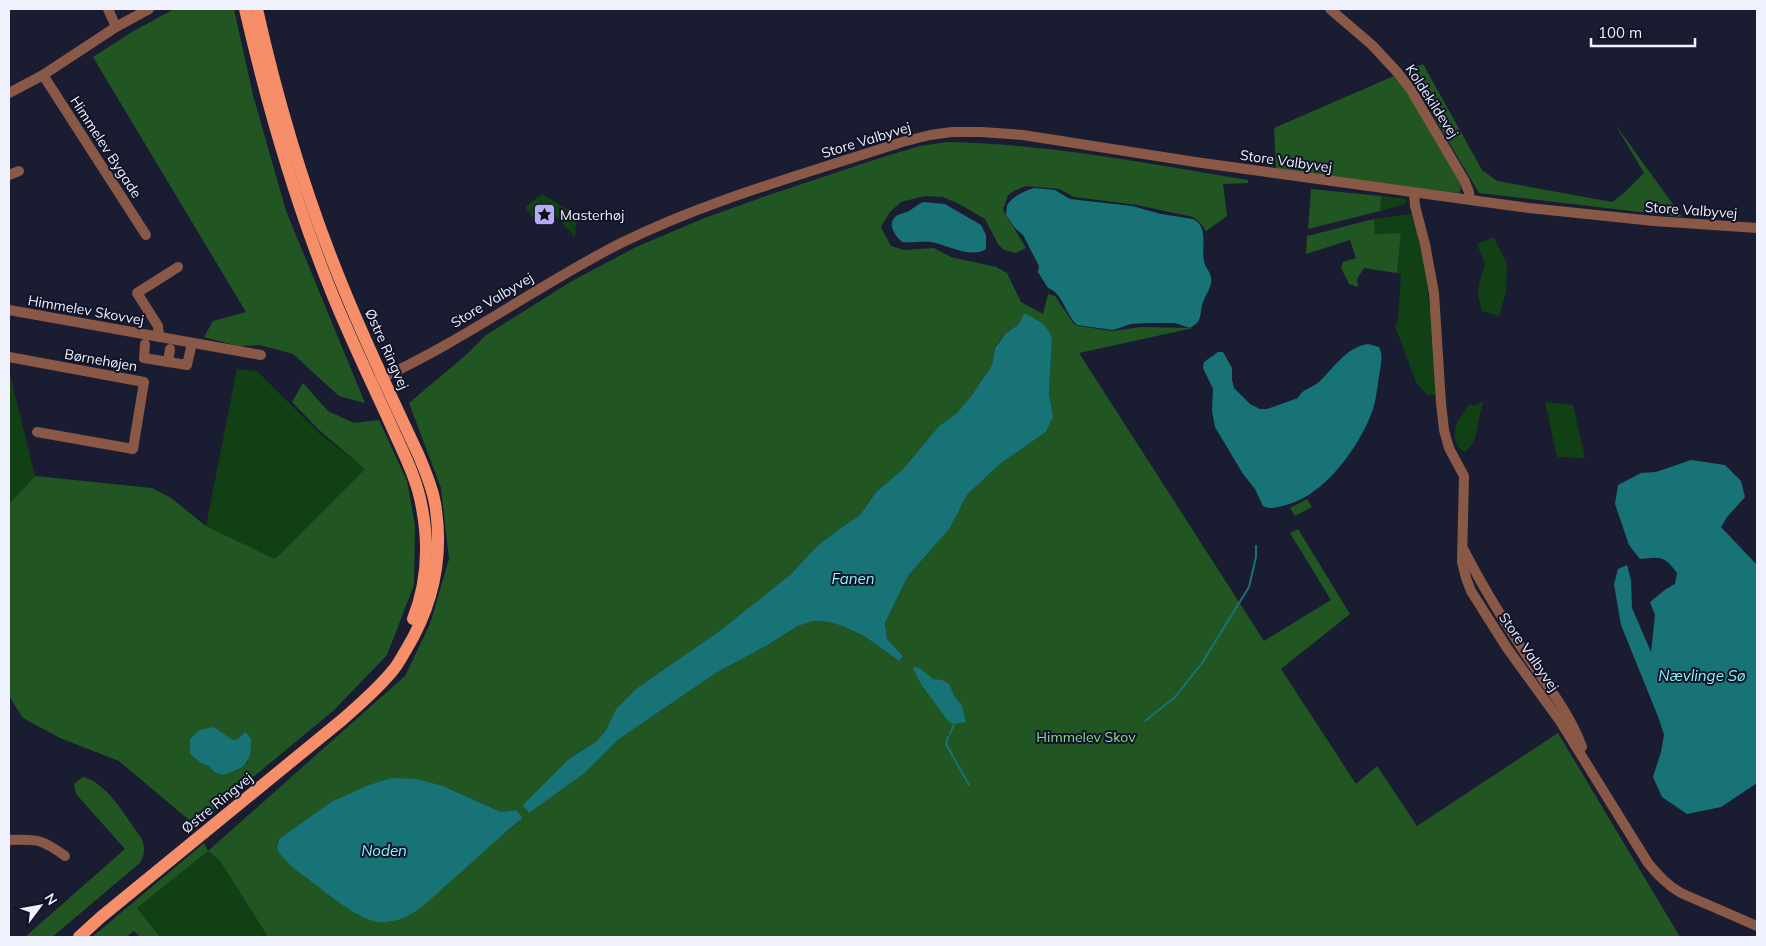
<svg xmlns="http://www.w3.org/2000/svg" width="1766" height="946" font-family="Mulish,sans-serif">
	<rect width="100%" height="100%" fill="#1a1d32"/>
	<g fill="#104013">
		<polygon points="542,194 577,215 575,237 556,216 539,226 525,207"/>
		<polygon points="1381,196 1406,199 1407,202 1403,205 1380,211"/>
		<polygon points="1411,214 1423,248 1431,320 1436,394 1428,396 1416,382 1395,326 1398,320 1401,274 1397,273 1401,233 1375,234 1374,219"/>
		<polygon points="1493,237 1507,263 1506,292 1499,316 1482,311 1478,296 1479,284 1485,264 1477,244"/>
		<polygon points="237,369 257,371 321,435 366,469 275,559 206,526"/>
		<polygon points="9,371 35,476 9,504"/>
		<path d="M1483,401l-9,41 -9,10c-11,-5 -13,-21 -7,-31 3,-6 8,-11 11,-17l5,2z"/>
		<polygon points="1545,402 1573,405 1585,458 1557,457"/>
		<polygon points="208,851 220,861 268,937 160,937 137,908"/>
	</g>
	<g fill="#215623" fill-rule="evenodd">
		<polygon points="174,9 234,9 253,95 286,211 365,403 339,396 293,354 260,345 238,346 204,337 213,321 246,312 93,57 132,32"/>
		<polygon points="1423,64 1482,170 1497,181 1612,202 1623,194 1644,173 1615,124 1682,217 1479,193 1407,71"/>
		<polygon points="1394,76 1406,90 1460,182 1461,189 1459,193 1276,170 1274,128"/>
		<path d="M948,142c101,2 201,22 300,38v3l-25,1 4,32 -21,15 -4,-6 -9,-8 -56,-12 -63,-8 -15,-8 -33,-3 -12,5 -6,4 -5,15 23,38 -10,5 -12,-3 -6,-6 -13,-25 -26,-15 -16,-7 -18,-1 -24,6 -11,10 -9,15 10,19 13,4 30,-2 17,9 45,10 11,6 14,29 22,12 5,-20 7,2 19,28 4,2 35,5 28,-4 52,1 -114,25 185,288 67,-41 -41,-67 8,-4 52,85 -69,55 75,115 21,-18 40,60 141,-93 122,204h-1412l-48,-76 -12,-10 -71,57 23,29h-20l-6,-6 -8,6h-34l112,-94 4,8 197,-175 25,-52 19,-65 -8,-71 -32,-85 57,-48 20,-20 86,-54 64,-34 66,-28 67,-24 114,-38 37,-11zM1024,313l28,26 -3,54 4,24 -7,15 -45,31 -34,32 -17,33 -42,48 -23,47 2,16 16,17 -4,5 -35,-25 -22,-10 -13,-4 -16,-1 -15,5 -32,20 -50,27 -97,66 -34,34 -56,40 41,-55 27,-17 9,-11 10,-21 21,-21 81,-56 73,-58 25,-27 23,-18 21,-14 16,-23 28,-24 35,-42 18,-13 15,-18 20,-30 3,-18 11,-14 13,-9zM443,786l58,26 15,-2 7,8 -119,99 -14,5h-12l-101,-78 3,-6 51,-36z"/>
		<polygon points="1311,189 1381,196 1380,211 1308,229"/>
		<polygon points="1374,219 1375,234 1401,233 1397,273 1364,268 1357,279 1358,287 1349,284 1341,268 1343,262 1356,258 1350,240 1306,254 1307,236"/>
		<path d="M303,383l25,28 26,12 25,-3 28,61 8,44 -1,60 -27,70 -54,56 -138,114 -76,-64 -59,-23 -37,-20 -14,-22v-192l26,-28 117,12 19,10 35,28 69,33 90,-90 -46,-39 -27,-28zM214,727l19,13 5,-1 7,-7 3,30 -12,9 -14,4 -8,-3 -5,-6z"/>
		<polygon points="1307,499 1312,507 1295,516 1290,508"/>
		<path d="M83,777c25,6 44,42 59,62 3,10 3,15 -2,24l-88,74h-27l100,-88 -49,-55 -2,-10z"/>
	</g>
	<g fill="#187376">
		<path d="M1034,188l21,2 15,9 62,7 29,8 32,5c16,8 8,27 11,42 1,8 9,12 7,22 -1,7 -7,14 -9,22 -1,5 -1,10 -3,15 -2,4 -5,5 -9,8l-15,-5h-28l-16,1 -18,6 -36,-5c-11,-10 -15,-33 -29,-37l-10,-16 1,-6 -16,-31 -8,-7 -9,-13 1,-10c8,-10 15,-13 27,-17z"/>
		<path d="M923,202l22,2 36,21 5,10v14c-15,10 -39,-4 -55,-7 -9,-1 -19,1 -29,0 -6,-6 -15,-16 -7,-25 3,-3 10,-4 14,-6 5,-3 9,-7 14,-9z"/>
		<polygon points="1024,313 1042,323 1048,330 1052,339 1049,393 1053,417 1046,432 1001,463 967,495 950,528 908,576 885,623 887,639 903,656 899,661 864,636 842,626 829,622 813,621 798,626 766,646 716,673 619,739 585,773 529,813 523,805 570,758 597,741 606,730 616,709 637,688 718,632 791,574 816,547 839,529 860,515 876,492 904,468 939,426 957,413 972,395 992,365 995,348 1006,333 1019,324"/>
		<path d="M1368,344l11,3c5,9 1,21 0,30 -2,12 -3,24 -7,35 -13,35 -48,84 -86,93 -8,2 -16,5 -23,1l-8,-17 -12,-15 -28,-47 -3,-16 1,-22 -10,-21 1,-6 14,-10h5l9,16v12l2,8 16,16 10,5h7l31,-11c4,-9 14,-10 21,-16 15,-14 27,-35 49,-38z"/>
		<path d="M1691,460l34,5 16,16 4,16 -18,20 -6,10 36,38v218l-36,24 -34,7 -25,-17 -9,-20 8,-25 3,-17 -5,-16 -38,-94 -7,-41 4,-15 9,-4 4,15 1,28 19,44 4,-37 -5,-13 16,-13 9,-5 2,-11c-13,-18 -17,-16 -37,-14l-11,-14 -14,-41 3,-19 23,-12 15,-1z"/>
		<polygon points="915,667 921,669 933,679 942,680 949,684 954,696 962,706 966,722 954,724 948,721 921,684 913,668"/>
		<path d="M214,727l19,13 5,-1 7,-7 6,7c1,24 -6,30 -29,36l-8,-3 -5,-6 -8,-3 -11,-9v-15l10,-9z"/>
		<path d="M392,778l24,1 27,7 58,26 15,-2 7,8c-28,22 -53,47 -80,70 -12,11 -24,23 -40,30 -7,3 -17,5 -26,4 -23,-5 -51,-30 -70,-44 -8,-5 -24,-19 -28,-26 -3,-5 -1,-10 1,-14l51,-36 38,-17z"/>
	</g>
	<g fill="none" stroke-linecap="round" stroke-linejoin="round">
		<g stroke="#187376" stroke-width="2">
			<polyline points="1145,721 1175,697 1202,663 1249,587 1256,557 1256,546"/>
			<polyline points="950,734 954,724"/>
			<polyline points="948,737 946,744 969,785"/>
		</g>
		<g stroke="#8a5846" stroke-width="10">
			<polyline points="108,9 116,27"/>
			<polyline points="1330,9 1372,45 1398,73 1411,90 1464,180 1469,192 1470,200"/>
			<polyline points="43,75 146,235"/>
			<polyline points="9,93 43,75 116,27 149,9"/>
			<polyline points="9,175 19,171"/>
			<path d="M1414,193l1,13 10,38 9,49 7,110 3,27 5,18 15,28 -2,86 4,16 5,13 36,57 53,73 88,142c10,12 19,22 33,30l76,33"/>
			<polyline points="9,310 261,355"/>
			<polyline points="159,337 158,326 137,293 178,267"/>
			<polyline points="145,344 144,358 187,365 192,343"/>
			<polyline points="9,357 144,382 133,449 37,432"/>
			<polyline points="168,362 170,349"/>
			<path d="M377,380c85,-38 161,-95 244,-137 89,-44 187,-70 281,-101l28,-7 22,-3h30l41,3 172,27 334,46 125,13 103,7"/>
			<path d="M1464,550c19,38 41,73 65,109 20,29 41,55 53,88"/>
			<path d="M9,840c28,-1 33,-1 56,16"/>
		</g>
		<g stroke="#f68f69" stroke-width="12">
			<path d="M245,9c22,96 49,190 86,282 18,45 39,88 59,132 12,27 27,55 32,85 7,37 5,76 -9,111"/>
			<path d="M79,937l22,-20 241,-197c18,-16 37,-32 52,-51 5,-6 8,-13 12,-19 26,-43 37,-90 30,-140 -2,-18 -10,-37 -17,-54 -26,-56 -53,-112 -76,-169 -37,-90 -65,-184 -86,-278"/>
		</g>
	</g>
	<defs>
		<symbol id="sight-square" viewBox="-11 -11 22 22"><rect x="-9" y="-9" width="18" height="18" rx="4" fill="#b5acf8" stroke="#111327"/><path d="M0-6L1.8-2.2L6-1.7L2.9 1.2L3.7 5.4L0 3.3L-3.7 5.4L-2.9 1.2L-6-1.7L-1.8-2.2Z" fill="#111"/></symbol>
	</defs>
	<g fill-rule="evenodd">
		<use href="#sight-square" x="532" y="202" width="25" height="25"/>
	</g>
	<g text-anchor="middle" stroke-width="4" stroke-linejoin="round" paint-order="stroke">
		<g font-size="14" fill="#eff1fd" stroke="#111327">
			<text transform="translate(1432 101) rotate(57)" y="5">Koldekildevej</text>
			<text transform="translate(866 140) rotate(-17)" y="5">Store Valbyvej</text>
			<text transform="translate(106 147) rotate(57)" y="5">Himmelev Bygade</text>
			<text transform="translate(1286 161) rotate(8)" y="5">Store Valbyvej</text>
			<text transform="translate(1691 210) rotate(4)" y="5">Store Valbyvej</text>
			<text transform="translate(492 300) rotate(-31)" y="5">Store Valbyvej</text>
			<text transform="translate(86 310) rotate(10)" y="5">Himmelev Skovvej</text>
			<text transform="translate(387 349) rotate(66)" y="5">Østre Ringvej</text>
			<text transform="translate(101 360) rotate(10)" y="5">Børnehøjen</text>
			<text transform="translate(1529 652) rotate(55)" y="5">Store Valbyvej</text>
			<text transform="translate(217 803) rotate(-39)" y="5">Østre Ringvej</text>
		</g>
		<g font-size="14" fill="#eff1fd" stroke="#111327" text-anchor="start">
			<text x="560" y="220">Masterhøj</text>
		</g>
		<g font-size="14" fill="#8fdb8e" stroke="#111327">
			<text x="1086" y="742">Himmelev Skov</text>
		</g>
		<g font-size="15" font-style="italic" fill="#88f9fd" stroke="#111327">
			<text x="853" y="584">Fanen</text>
			<text x="1702" y="681">Nævlinge Sø</text>
			<text x="384" y="856">Noden</text>
		</g>
	</g>
	<rect width="1766" height="946" fill="none" stroke="#eff1fd" stroke-width="20"/>
	<g transform="translate(40 906) rotate(58)" stroke="#111327" stroke-width="4" paint-order="stroke">
	<path d="M0-4L9 19L0 12L-9 19Z" fill="#eff1fd"/>
	<text y="-8" font-size="14" font-weight="bold" text-anchor="middle" fill="#eff1fd">N</text>
	</g>
	<path d="M1591 38v8h104v-8" fill="none" stroke="#eff1fd" stroke-width="2.5"/>
	<text x="1598" y="38" font-size="15" fill="#eff1fd" stroke="#111327" stroke-width="4" paint-order="stroke">100 m</text>
</svg>
